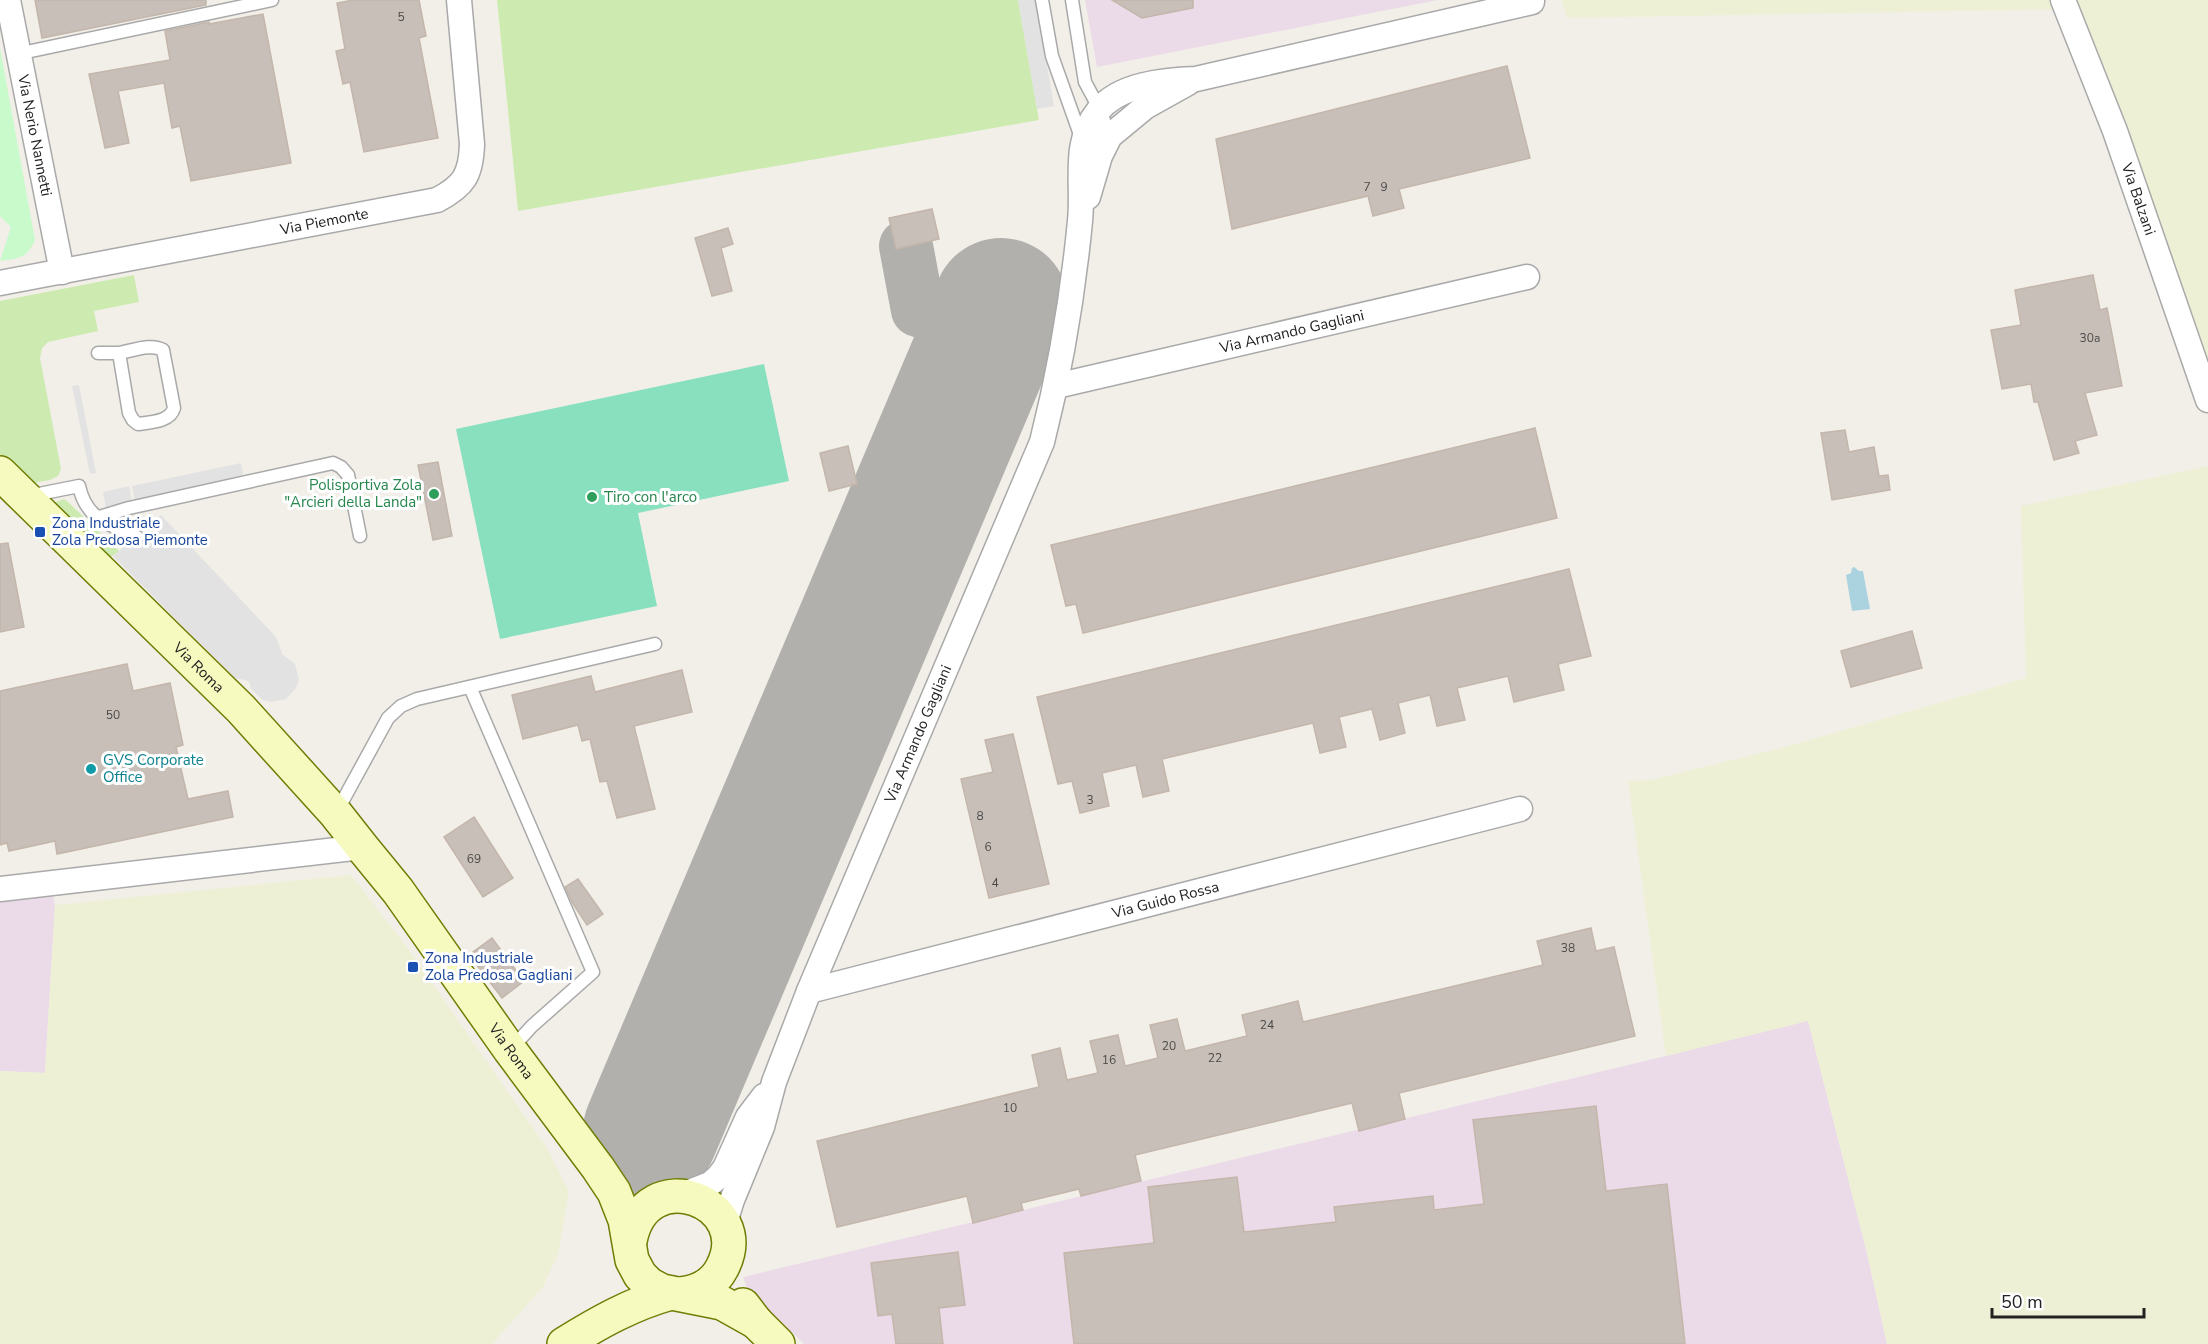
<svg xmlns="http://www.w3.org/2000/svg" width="2208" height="1344" font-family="'Nunito Sans',sans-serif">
	<rect width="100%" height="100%" fill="#f2efe9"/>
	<g fill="#ebdbe8">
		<polygon points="1085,0 1438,0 1097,67"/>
		<polygon points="53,896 55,905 45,1073 0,1071 0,901"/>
		<polygon points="1808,1020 1867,1253 1887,1344 804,1344 747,1288 743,1277 1666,1056"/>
	</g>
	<g fill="#eef0d5">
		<polygon points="1562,0 2208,0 2208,372 2076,9 1567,18"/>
		<polygon points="2208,466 2208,1344 1887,1344 1867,1253 1808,1021 1666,1056 1628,781 1651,780 1785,747 2026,678 2021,506"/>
		<polygon points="351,875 407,947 547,1148 569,1192 558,1254 543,1287 492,1344 0,1344 0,1071 45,1073 55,905"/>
	</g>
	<g fill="#cdebb0">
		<polygon points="497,0 1018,0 1039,120 518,211"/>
		<polygon points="134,275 139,302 94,311 98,331 48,342 42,348 40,358 61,469 58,476 50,480 28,484 0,457 0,301"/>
		<polygon points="64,499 67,501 119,551 108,559 53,503"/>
	</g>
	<path fill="#c8facc" d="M0,48l35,192c-9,19 -15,18 -35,21l11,-34 -11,-11z"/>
	<polygon fill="#88e0be" points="764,364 789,481 638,513 657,606 500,639 456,429"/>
	<g fill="#e2e2e2">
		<polygon points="1018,0 1036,0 1054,106 1037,109"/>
		<polygon points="79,385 96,473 90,474 72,386"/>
		<polygon points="241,463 244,478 135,501 132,486"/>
		<polygon points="129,486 132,502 106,508 103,492"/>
		<polygon points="161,515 276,637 282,654 295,664 299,680 296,688 286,699 271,702 263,700 251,689 249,681 235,678 113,556"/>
	</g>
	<polygon fill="#aad3df" points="1854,567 1859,571 1863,571 1870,609 1852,611 1846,575 1851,573 1852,568"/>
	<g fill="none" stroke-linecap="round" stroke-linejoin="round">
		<polyline stroke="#b1b0ac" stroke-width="54" points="906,246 918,310 989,334"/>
		<polyline stroke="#b1b0ac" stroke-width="136" points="651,1131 1001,306"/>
	</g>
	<g fill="#c7bfb8" stroke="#c4b6ab" stroke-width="1.5">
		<polygon points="35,0 206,0 206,5 42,38"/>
		<polygon points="353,0 419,0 426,36 419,38 438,138 364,152 350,82 343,84 336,51 345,49 337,3"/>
		<polygon points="1112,0 1193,0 1193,8 1142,18"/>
		<polygon points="263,14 291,163 191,181 180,126 172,128 164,83 118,91 129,143 105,148 89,74 170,60 165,31 209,22 209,24"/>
		<polygon points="1507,66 1530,158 1399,189 1404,208 1373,216 1368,196 1232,229 1216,139"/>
		<polygon points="932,209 939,239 896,249 889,218"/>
		<polygon points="728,228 733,244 721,248 732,291 712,296 695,238"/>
		<polygon points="2093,275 2100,310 2107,308 2122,386 2085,393 2097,435 2075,441 2079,453 2054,460 2038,402 2034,402 2031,384 2002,389 1991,330 2021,325 2015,290"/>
		<polygon points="1535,428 1557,518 1083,633 1076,604 1066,606 1051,545"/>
		<polygon points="1845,430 1849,452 1874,447 1879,476 1888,475 1890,490 1832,500 1821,433"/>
		<polygon points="848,446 857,484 829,491 820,453"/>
		<polygon points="438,462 452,536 433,540 418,465"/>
		<polygon points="8,543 24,627 0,632 0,544"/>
		<polygon points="1569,569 1591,656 1558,664 1564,690 1514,702 1508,676 1457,688 1465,720 1437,726 1430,695 1398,703 1405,733 1380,740 1372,709 1339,717 1346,747 1320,753 1313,723 1162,759 1169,791 1143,797 1136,765 1102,773 1109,806 1080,813 1072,781 1058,784 1037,697"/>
		<polygon points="1912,631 1922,668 1851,687 1841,651"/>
		<polygon points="127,664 133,691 170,683 183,745 176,747 188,799 228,791 233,817 57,854 55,841 9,851 7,843 0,845 0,691"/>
		<polygon points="682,670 692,712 634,726 655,809 617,818 607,781 600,782 590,739 582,741 578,725 523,739 512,695 591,676 595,692"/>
		<polygon points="1013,734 1049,884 989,898 961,779 993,772 985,740"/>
		<polygon points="474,817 513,878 483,897 444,837"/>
		<polygon points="578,879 603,914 587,925 573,904 565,887"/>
		<polygon points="1591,928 1596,951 1614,947 1635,1036 1399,1093 1405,1119 1375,1127 1359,1131 1352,1103 1135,1155 1141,1181 1081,1196 1079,1189 1021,1203 1023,1210 973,1223 967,1196 837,1227 817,1141 1039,1087 1032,1055 1060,1048 1067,1080 1098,1073 1090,1041 1118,1035 1125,1066 1158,1058 1150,1025 1177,1019 1185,1051 1247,1036 1242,1015 1298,1001 1303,1022 1543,965 1537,941"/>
		<polygon points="492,938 524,981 502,998 469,955"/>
		<polygon points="1596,1106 1606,1191 1667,1184 1685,1344 1074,1344 1064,1253 1154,1243 1148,1187 1237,1177 1244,1232 1336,1222 1334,1207 1433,1196 1434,1210 1484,1204 1473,1120"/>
		<polygon points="958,1252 965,1305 939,1308 943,1344 896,1344 892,1314 878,1316 871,1263"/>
	</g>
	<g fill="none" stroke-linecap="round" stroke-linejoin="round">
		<defs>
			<g id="lane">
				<polyline points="1042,0 1052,56 1082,140"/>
				<polyline points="1072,0 1085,82 1099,108 1110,136"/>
				<polyline points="17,54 272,0"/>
				<path d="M98,353h21l10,60 4,7 5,4c13,-2 32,-2 36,-16l-11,-58c-12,-7 -31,1 -44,3"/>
				<path d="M29,496l50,-10c7,33 29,38 58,51"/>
				<polyline points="96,518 129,508 333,463 341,467 348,475 360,536"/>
				<polyline points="470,687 593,972 532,1026 511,1049"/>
				<polyline points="336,813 388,718 401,706 417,699 655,644"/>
			</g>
			<g id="street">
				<path id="s1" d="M8,0l54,272"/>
				<path id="s2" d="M2063,0l52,131 93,269"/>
				<polyline points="1088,197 1100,156 1110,136 1145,107 1188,83"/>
				<path id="s3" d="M0,283l437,-83c27,-14 34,-25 35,-56l-13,-144"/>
				<path id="s4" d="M1056,386l471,-109"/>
				<polyline points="0,889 362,847"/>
				<path id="s5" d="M809,991l711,-182"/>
				<polyline points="682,1195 710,1184 718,1177 725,1168 748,1117 764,1096"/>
				<path id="s6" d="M726,1231l1,-15 5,-16 30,-73 12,-45 35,-91 233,-549c18,-71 31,-148 38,-221 4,-38 -8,-78 18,-110 21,-27 67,-31 98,-32l336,-77v-2"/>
			</g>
			<g id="secondary">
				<path id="s7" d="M0,473l241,236 95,105 26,33 36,44 112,159 88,118 16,24 11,28 7,40 8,15 9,9 13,7 60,12 34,19"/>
				<path d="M630,1241c15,-82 127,-39 92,27 -8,16 -24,24 -41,26"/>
				<polyline points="743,1305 756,1322 778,1344"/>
				<path d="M564,1344c34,-21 67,-40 107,-51"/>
			</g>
		</defs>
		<use href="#lane" stroke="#a9a9a9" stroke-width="15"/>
		<use href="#street" stroke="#a9a9a9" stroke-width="27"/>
		<use href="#secondary" stroke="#707d05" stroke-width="36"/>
		<use href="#lane" stroke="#fff" stroke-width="12"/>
		<use href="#street" stroke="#fff" stroke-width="24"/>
		<use href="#secondary" stroke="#f7fabf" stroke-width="33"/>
	</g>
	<g fill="#2e9e5b" stroke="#fff" stroke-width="2">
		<circle cx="434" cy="494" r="6"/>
		<circle cx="592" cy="497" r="6"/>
	</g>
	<g fill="#1a4fb4" stroke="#fff" stroke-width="2">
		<rect x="34" y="526" width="12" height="12" rx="3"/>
		<rect x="407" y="961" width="12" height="12" rx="3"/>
	</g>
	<circle fill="#0f9aa8" stroke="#fff" stroke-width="2" cx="91" cy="769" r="6"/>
	<g text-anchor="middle" stroke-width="6" stroke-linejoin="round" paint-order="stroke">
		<g font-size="12" fill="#4b4948">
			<text x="401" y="21">5</text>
			<text x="1367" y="191">7</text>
			<text x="1384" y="191">9</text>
			<text x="2090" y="342">30a</text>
			<text x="113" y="719">50</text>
			<text x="1090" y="804">3</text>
			<text x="980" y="820">8</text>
			<text x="988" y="851">6</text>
			<text x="474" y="863">69</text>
			<text x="995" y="887">4</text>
			<text x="1568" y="952">38</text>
			<text x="1267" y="1029">24</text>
			<text x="1169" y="1050">20</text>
			<text x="1215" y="1062">22</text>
			<text x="1109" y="1064">16</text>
			<text x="1010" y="1112">10</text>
		</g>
		<g font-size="15" fill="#222" stroke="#fff">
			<text dy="5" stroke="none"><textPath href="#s1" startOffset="138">Via Nerio Nannetti</textPath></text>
			<text dy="5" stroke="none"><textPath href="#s2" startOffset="213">Via Balzani</textPath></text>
			<text dy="5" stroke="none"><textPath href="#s3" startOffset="330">Via Piemonte</textPath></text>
			<text dy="5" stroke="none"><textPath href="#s4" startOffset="242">Via Armando Gagliani</textPath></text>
			<text dy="5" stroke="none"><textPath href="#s7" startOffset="278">Via Roma</textPath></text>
			<text dy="5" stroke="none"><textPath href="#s6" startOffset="534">Via Armando Gagliani</textPath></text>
			<text dy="5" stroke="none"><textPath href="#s5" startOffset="368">Via Guido Rossa</textPath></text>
			<text dy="5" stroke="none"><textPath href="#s7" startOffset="774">Via Roma</textPath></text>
		</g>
		<g font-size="15" fill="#27864d" stroke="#fff" text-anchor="end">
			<text x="422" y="490">Polisportiva Zola<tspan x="422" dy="17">"Arcieri della Landa"</tspan></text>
			<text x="604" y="502" text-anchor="start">Tiro con l'arco</text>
		</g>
		<g font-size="15" fill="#164399" stroke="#fff" text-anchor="start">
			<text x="52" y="528">Zona Industriale<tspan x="52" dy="17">Zola Predosa Piemonte</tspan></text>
			<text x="425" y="963">Zona Industriale<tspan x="425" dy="17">Zola Predosa Gagliani</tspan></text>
		</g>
		<g font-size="15" fill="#0d838f" stroke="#fff" text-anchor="start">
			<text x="103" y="765">GVS Corporate<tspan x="103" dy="17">Office</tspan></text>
		</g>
	</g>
	<path d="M1992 1308v9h152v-9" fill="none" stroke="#222222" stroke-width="3"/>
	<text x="2001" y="1308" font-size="18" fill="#222222" stroke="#ffffff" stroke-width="4.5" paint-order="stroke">50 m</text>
</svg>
